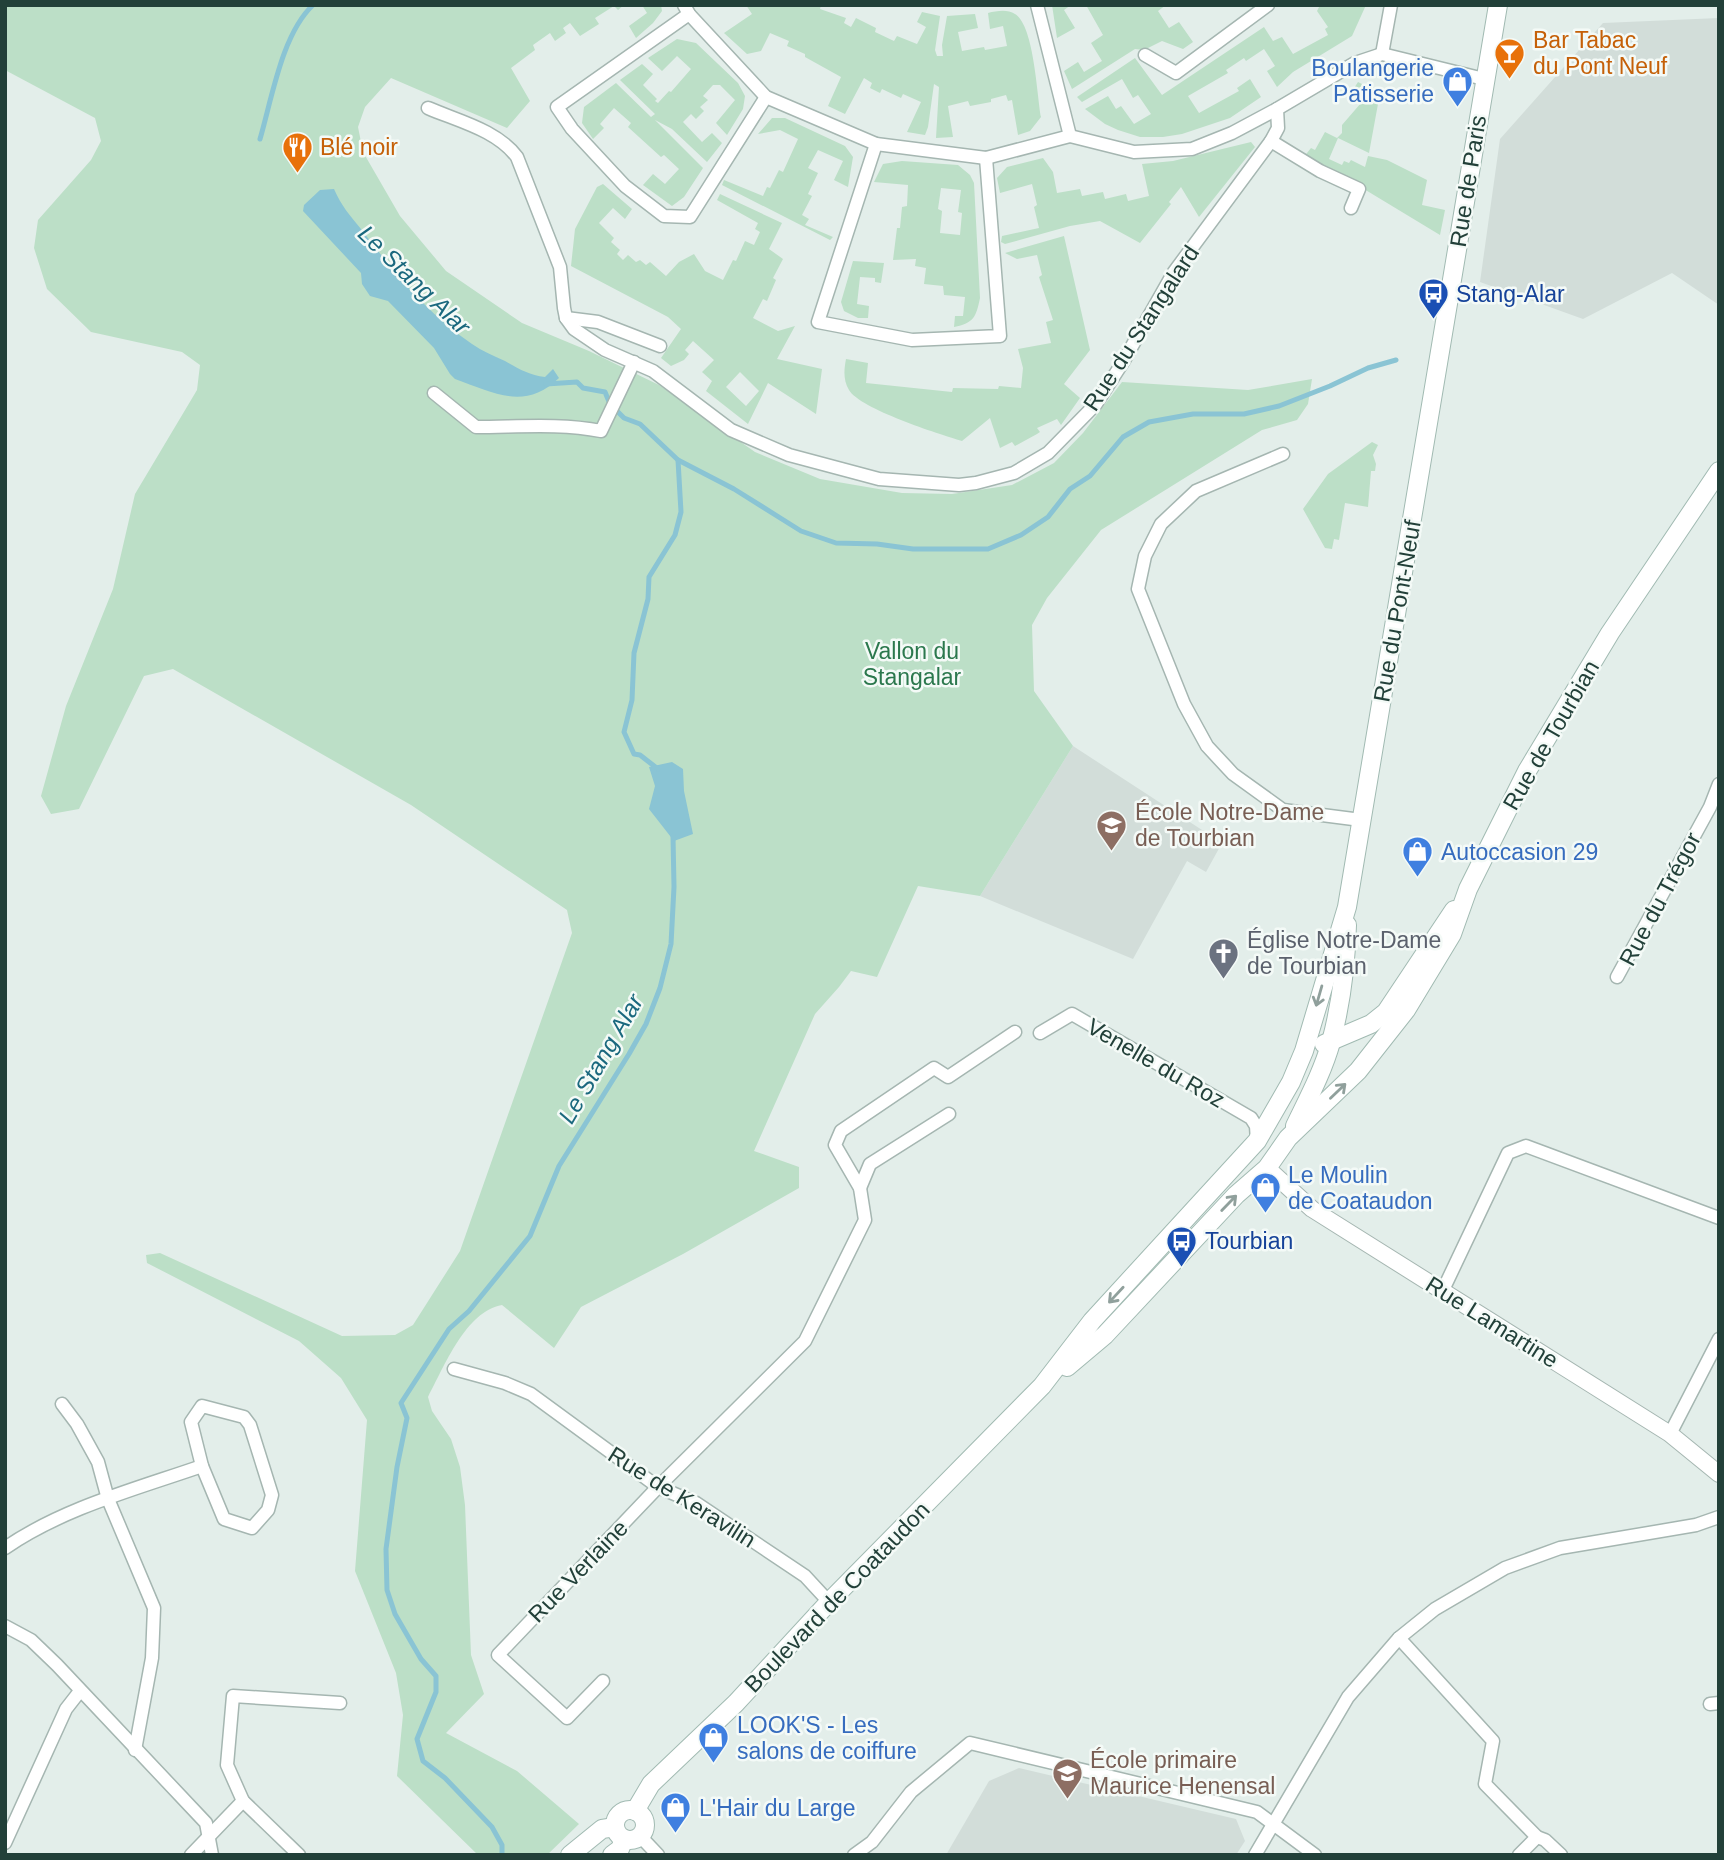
<svg xmlns="http://www.w3.org/2000/svg" width="1724" height="1860" font-family="Arial,sans-serif">
	<rect width="100%" height="100%" fill="#e3eeea"/>
	<g fill="#d2ddd9">
		<polygon points="1719,18 1719,305 1672,273 1583,319 1480,282 1500,139 1603,23"/>
		<polygon points="1073,746 1222,843 1206,872 1187,861 1133,959 980,896"/>
		<polygon points="1019,1768 1236,1819 1245,1841 1236,1855 946,1855 989,1781"/>
	</g>
	<g fill="#bcdfc7" fill-rule="evenodd">
		<path d="M5,5h619l-6,5 -4,-4 -19,12 4,6 -19,12 -10,-13 -7,5 3,5 -11,8 -5,-8 -17,12 2,5 -24,18 19,33 -23,27 -116,-50 -26,29 -7,20 5,25 37,64 46,55 76,52 67,28 70,34 96,67 65,27 82,14 50,1 60,-9 42,-22 29,-30 39,-51 126,8 64,-11 -4,25 -11,16 -35,10 -161,100 -54,68 -15,27 2,66 39,55 -93,150 -62,-10 -41,91 -26,-6 -12,16 -24,27 -61,137 45,16v21l-116,66 -102,53 -27,41 -52,-43c-36,6 -58,62 -74,92l4,14 19,28 9,28 5,38 6,150 13,39 -38,39 71,38 62,53 -32,31h-69l-81,-79 6,-61 -7,-42 -41,-102 12,-151 -26,-42 -42,-37 -152,-78 -1,-8 14,-2 182,83 53,-1 18,-10 47,-74 112,-318 -5,-23 -156,-105 -238,-136 -29,7 -65,133 -28,5 -10,-18 25,-90 47,-117 22,-95 62,-104 3,-25 -18,-13 -91,-20 -44,-43 -13,-41 4,-28 53,-60 10,-19 -6,-23 -90,-48z"/>
		<polygon points="642,5 661,5 662,11 653,23 636,38 629,26 647,13"/>
		<path d="M746,5h75l-1,4 26,9 -2,5 7,4 5,-9 20,10 -1,4 19,9 3,-5 20,8 9,-17 -9,-5 5,-10 18,4 -5,34 2,6h6l-1,-11 5,-29 28,-2 3,14 -20,4 4,19 22,-4 1,3 22,-4 -4,-20 -13,3 -2,-16c9,-2 19,-4 27,1 19,11 22,81 26,103l-11,14 -12,4 -6,-35 -4,1 -2,-6 -15,4v3l-21,4 -2,-5 -20,5 5,31 -17,1 3,-51 -5,-3 -6,43 -3,8 -18,-3 14,-30 -18,-8 -2,4 -19,-9 -2,4 -10,-5 2,-5 -8,-5 -19,36 -17,-8 13,-29 -36,-20v-3l-18,-8 2,-5 -19,-8 -9,18 -14,3 -23,-21 28,-19z"/>
		<polygon points="1052,5 1071,5 1064,10 1075,28 1057,38"/>
		<polygon points="1086,5 1166,5 1158,11 1169,28 1179,22 1193,42 1183,49 1162,41 1144,50 1135,49 1072,89 1064,71 1078,62 1084,72 1102,61 1091,43 1103,35"/>
		<polygon points="1320,5 1366,5 1352,36 1293,72 1277,87 1267,71 1275,66 1264,49 1246,61 1244,58 1226,70 1228,73 1188,96 1199,113 1239,91 1237,88 1250,79 1261,97 1230,118 1182,134 1163,137 1140,137 1118,130 1105,124 1085,109 1108,96 1116,109 1121,106 1134,124 1151,114 1138,95 1133,98 1122,79 1082,102 1077,97 1135,58 1162,95 1264,27 1273,41 1282,37 1293,54 1328,35 1325,29 1328,27 1317,11"/>
		<polygon points="677,39 696,43 738,83 745,96 743,109 727,135 716,123 735,100 720,85 713,85 703,96 708,100 700,107 704,111 696,119 691,114 683,122 702,142 712,133 722,143 707,162 672,129 655,120 703,168 684,197 672,206 643,185 653,174 665,184 679,169 664,155 661,157 628,127 631,123 614,108 600,124 604,128 593,139 582,123 584,107 616,83 651,117 655,114 620,80 642,64 653,74 643,85 657,99 655,101 658,103 669,91 671,92 691,69 677,56 662,71 648,58"/>
		<polygon points="1358,82 1380,93 1369,153 1338,138 1329,159 1342,165 1344,161 1349,163 1351,160 1365,167 1368,156 1387,160 1427,180 1422,205 1445,210 1440,235 1359,186 1303,158 1311,148 1315,150 1325,132 1337,138 1342,133 1342,125 1361,103 1351,93"/>
		<polygon points="772,118 785,118 845,146 853,157 848,187 834,180 843,161 818,150 808,168 818,173 808,194 812,196 802,215 809,219 805,225 833,237 830,240 722,185 724,180 763,196 767,187 770,188 779,170 783,172 798,139 780,130 758,134"/>
		<polygon points="1251,142 1255,147 1199,217 1181,187 1169,202 1171,204 1140,243 1100,221 1070,226 1005,244 1001,242 1002,236 1039,228 1034,207 1037,205 1032,184 1000,193 997,178 1007,167 1043,158 1053,172 1057,193 1080,189 1082,196 1103,192 1105,199 1126,194 1128,201 1149,196 1142,164 1173,161"/>
		<path d="M902,161l56,4 12,10 4,8 6,115c-4,19 -6,25 -26,29l1,-11h8l2,-19 -21,-2 -1,-9 -19,-2 2,-16 -11,-2 1,-7 -23,1 4,-32h3l2,-21 5,-1 1,-21 -34,-3 9,-18zM941,188l20,2 -3,22 4,1 -2,22 -20,-2 2,-22 -4,-2z"/>
		<path d="M603,184l29,25 -7,10 -12,-11 -14,15 15,15 -3,4 9,8 -3,4 6,6 5,-5 8,7 4,-2 6,5 4,-3 16,14 13,-14 15,-8 11,17 18,9 10,-20 3,1 9,-20 9,4 6,-13 -5,-3 3,-6 -41,-23 3,-6 62,29 -13,26 14,10 -10,19 3,2 -9,21 -4,-2 -10,19 25,13 17,-5 -18,33 45,10 -6,45 -48,-31 -20,41 -42,-33 6,-10 -10,-9 12,-12 -21,-19 -8,9 4,4 -5,6 -13,6 -10,-8 20,-29 -13,-12 -97,-51 4,-37 22,-42zM740,372l19,19 -13,15 -20,-19z"/>
		<path d="M1064,236l26,114 -26,34 16,14 -19,27 -4,-6 -20,9 3,4 -3,2 -22,12 -3,-4 -12,6 -10,-30 -28,23c-23,-7 -102,-32 -113,-51 -6,-10 -5,-20 -3,-31l22,4 -2,20 86,9 1,-4 45,1 1,-3 22,2 2,-20 -5,-19 33,-6 -5,-21 7,-2 -14,-43 3,-2 -5,-20 -20,4 -12,-6z"/>
		<polygon points="853,261 884,263 881,283 875,282 875,278 860,277 857,304 869,306 868,318 858,318 844,311 841,302"/>
		<polygon points="1372,442 1378,445 1373,455 1376,464 1375,471 1371,471 1368,507 1345,503 1339,540 1334,539 1332,549 1325,548 1303,509 1328,474"/>
	</g>
	<g fill="#8ac4d4">
		<path d="M334,189c8,18 15,25 27,40 32,42 66,85 111,115 10,7 22,12 33,17 14,8 24,14 40,16l8,-8 6,9c-34,33 -65,15 -104,1l-5,-5 -16,-26 -46,-47 -18,-5 -8,-12 -1,-11 -58,-62 1,-6 16,-15z"/>
		<polygon points="672,762 683,769 684,791 693,834 674,841 649,809 655,786 649,767"/>
	</g>
	<g fill="none" stroke-linecap="round" stroke-linejoin="round">
		<g stroke="#8ac4d4" stroke-width="5">
			<path d="M260,139c12,-41 22,-105 53,-134"/>
			<polyline points="546,384 577,382 583,388 605,392 610,404 624,418 640,424 678,460 734,489 801,531 836,543 877,544 913,549 988,549 1021,535 1048,517 1070,489 1090,476 1123,437 1149,422 1193,414 1244,414 1279,406 1330,386 1368,368 1396,360"/>
			<polyline points="658,769 640,755 634,754 624,732 632,700 634,653 648,599 649,577 675,535 681,512 678,460"/>
			<polyline points="502,1855 502,1845 492,1827 445,1778 423,1761 417,1739 436,1692 436,1676 421,1659 410,1640 395,1614 387,1590 386,1549 397,1467 407,1418 401,1403 449,1329 469,1311 530,1236 559,1166 629,1054 646,1024 660,988 671,944 674,887 673,836"/>
		</g>
		<defs>
			<g id="minor">
				<polyline points="684,5 689,14 766,97 876,144 986,158 1070,136 1134,152 1192,149 1232,133 1277,109"/>
				<polyline points="1037,5 1070,136"/>
				<polyline points="689,14 557,107 572,129 625,186 664,216 690,217 766,97"/>
				<polyline points="1382,54 1391,5"/>
				<polyline points="1145,55 1176,73 1268,5"/>
				<path d="M428,108c30,13 69,22 89,49l43,110 4,41 2,10 8,11 31,21 48,21 78,59 58,25 90,24 80,6 17,-2 38,-10 34,-20 48,-49 27,-42 51,-90 97,-131 7,-13 -1,-19 78,-46 27,-9 102,25"/>
				<polyline points="1271,141 1320,171 1359,189 1351,208"/>
				<polyline points="876,144 818,322 912,340 1000,336 986,158"/>
				<polyline points="566,318 598,322 660,346"/>
				<path d="M434,393l42,34c42,0 84,-4 125,4l33,-69"/>
				<polyline points="1283,454 1196,491 1161,524 1145,556 1138,589 1184,704 1207,746 1233,774 1283,810 1361,820"/>
				<polyline points="1617,977 1710,807 1719,784"/>
				<polyline points="1040,1033 1072,1014 1251,1118 1256,1126 1257,1141"/>
				<polyline points="860,1188 870,1164 949,1114"/>
				<polyline points="1443,1290 1508,1153 1526,1146 1719,1218"/>
				<polyline points="454,1369 505,1383 531,1394 658,1487 696,1503 805,1576 829,1602"/>
				<polyline points="62,1404 77,1424 98,1462 108,1499 154,1608 152,1658 135,1750"/>
				<polygon points="202,1406 244,1417 250,1425 272,1495 268,1510 252,1528 224,1519 202,1466 191,1422"/>
				<polyline points="1670,1434 1719,1339"/>
				<path d="M5,1548c58,-40 131,-59 197,-82"/>
				<polyline points="5,1626 31,1640 57,1665 206,1823 212,1855"/>
				<polyline points="1399,1638 1493,1741 1485,1784 1537,1837 1519,1855"/>
				<polyline points="603,1681 567,1718 498,1655 658,1487 805,1341 865,1220 860,1188 835,1145 841,1131 934,1068 948,1077 1015,1032"/>
				<polyline points="1710,1704 1719,1703"/>
				<polyline points="243,1801 299,1855"/>
				<polyline points="640,1836 658,1855"/>
				<polyline points="1537,1837 1545,1840 1561,1855"/>
				<polyline points="5,1843 66,1709 80,1691"/>
				<polyline points="191,1855 243,1801 227,1765 233,1696 340,1703"/>
				<polyline points="854,1855 872,1842 911,1792 970,1743 1257,1812 1315,1855"/>
				<polyline points="1255,1855 1348,1697 1399,1638 1435,1609 1505,1568 1560,1548 1696,1525 1719,1517"/>
			</g>
			<polyline id="tertiary" points="1267,1168 1312,1209 1670,1434 1719,1474"/>
			<g id="secondary">
				<polyline points="1324,1044 1371,1024 1386,1012 1454,910"/>
				<path d="M1295,1126c13,-27 28,-55 36,-84 10,-38 15,-78 16,-117"/>
				<polyline points="1067,1367 1105,1335 1236,1195 1267,1168 1288,1138 1358,1071 1406,1010 1452,934 1468,889 1527,771 1610,633 1719,471"/>
				<circle cx="630" cy="1825" r="15"/>
				<polyline points="635,1811 651,1784 736,1703 829,1602 1042,1386 1092,1321 1257,1141 1291,1082 1304,1051 1347,907 1498,5"/>
				<polyline points="570,1855 602,1829 615,1827"/>
				<polyline points="612,1855 620,1849 624,1839"/>
			</g>
		</defs>
		<use href="#minor" stroke="#a5b6b1" stroke-width="15"/>
		<use href="#tertiary" stroke="#a5b6b1" stroke-width="18"/>
		<use href="#secondary" stroke="#a1bab2" stroke-width="20"/>
		<use href="#minor" stroke="#fff" stroke-width="12"/>
		<use href="#tertiary" stroke="#fff" stroke-width="16"/>
		<use href="#secondary" stroke="#fff" stroke-width="18"/>
	</g>
	<defs><path id="oneway-shaft" d="M-6 0H5M1.5-3L5.5 0L1.5 3" fill="none" stroke-width="1.6" stroke-linecap="round" stroke-linejoin="round" transform="scale(1.75)"/></defs>
	<g stroke="#90a09c">
		<use href="#oneway-shaft" transform="translate(1319 996) rotate(106)"/>
		<use href="#oneway-shaft" transform="translate(1338 1091) rotate(-44)"/>
		<use href="#oneway-shaft" transform="translate(1229 1203) rotate(-46)"/>
		<use href="#oneway-shaft" transform="translate(1116 1295) rotate(133)"/>
	</g>
	<defs>
		<symbol id="bar-pin" viewBox="-11 -11 22 30"><path d="M0 17L-7.5 6A9.5 9.5 0 1 1 7.5 6Z" fill="#e8710a" stroke="#f4faf7"/><path d="M-6-5H6L.8 .8V4.5H3.5V6h-7V4.5H-.8V.8Z" fill="#fff"/></symbol>
		<symbol id="shop-pin" viewBox="-11 -11 22 30"><path d="M0 17L-7.5 6A9.5 9.5 0 1 1 7.5 6Z" fill="#3f7fe0" stroke="#f4faf7"/><path d="M-5-2.5h2.3a2.7 3.5 0 0 1 5.4 0H5L5.5 6h-11ZM-1.5-2.5h3a1.5 2.3 0 0 0-3 0Z" fill="#fff"/></symbol>
		<symbol id="restaurant-pin" viewBox="-11 -11 22 30"><path d="M0 17L-7.5 6A9.5 9.5 0 1 1 7.5 6Z" fill="#e8710a" stroke="#f4faf7"/><path d="M-5-6h1v4h1v-4h1v4h1v-4h1v5L-1.5 .5V6h-2V.5L-5-1ZM5-6V6H3V1.5H1.5Q1.5-4 5-6Z" fill="#fff"/></symbol>
		<symbol id="bus-pin" viewBox="-11 -11 22 30"><path d="M0 17L-7.5 6A9.5 9.5 0 1 1 7.5 6Z" fill="#1a4fb4" stroke="#f4faf7"/><path d="M-5-6H5V4H4V6H2V4H-2V6H-4V4H-5ZM-3.5-4V0h7V-4ZM-3.5 1.2v1.5H-2V1.2ZM2 1.2v1.5H3.5V1.2Z" fill="#fff"/></symbol>
		<symbol id="school-pin" viewBox="-11 -11 22 30"><path d="M0 17L-7.5 6A9.5 9.5 0 1 1 7.5 6Z" fill="#8d6e63" stroke="#f4faf7"/><path d="M0-5L7-2L0 1L-7-2ZM-4 1L0 2.5L4 1V4Q0 6-4 4Z" fill="#fff"/></symbol>
		<symbol id="church-pin" viewBox="-11 -11 22 30"><path d="M0 17L-7.5 6A9.5 9.5 0 1 1 7.5 6Z" fill="#6b7280" stroke="#f4faf7"/><path d="M-1.2-6h2.4v3.5h3.3v2.4h-3.3V6h-2.4V-.1h-3.3v-2.4h3.3Z" fill="#fff"/></symbol>
	</defs>
	<g fill-rule="evenodd">
		<use href="#bar-pin" x="1492" y="36" width="35" height="47"/>
		<use href="#shop-pin" x="1440" y="64" width="35" height="47"/>
		<use href="#restaurant-pin" x="280" y="130" width="35" height="47"/>
		<use href="#bus-pin" x="1416" y="276" width="35" height="47"/>
		<use href="#school-pin" x="1094" y="808" width="35" height="47"/>
		<use href="#shop-pin" x="1400" y="834" width="35" height="47"/>
		<use href="#church-pin" x="1206" y="936" width="35" height="47"/>
		<use href="#shop-pin" x="1248" y="1170" width="35" height="47"/>
		<use href="#bus-pin" x="1164" y="1224" width="35" height="47"/>
		<use href="#shop-pin" x="696" y="1720" width="35" height="47"/>
		<use href="#school-pin" x="1050" y="1756" width="35" height="47"/>
		<use href="#shop-pin" x="658" y="1790" width="35" height="47"/>
	</g>
	<g text-anchor="middle" stroke-width="5" stroke-linejoin="round" paint-order="stroke">
		<g font-size="23" fill="#c56008" stroke="#f4faf7" text-anchor="start">
			<text x="1533" y="48">Bar Tabac<tspan x="1533" dy="26">du Pont Neuf</tspan></text>
			<text x="320" y="155">Blé noir</text>
		</g>
		<g font-size="23" fill="#366cbe" stroke="#f4faf7" text-anchor="start">
			<text x="1434" y="76" text-anchor="end">Boulangerie<tspan x="1434" dy="26">Patisserie</tspan></text>
			<text x="1441" y="860">Autoccasion 29</text>
			<text x="1288" y="1183">Le Moulin<tspan x="1288" dy="26">de Coataudon</tspan></text>
			<text x="737" y="1733">LOOK'S - Les<tspan x="737" dy="26">salons de coiffure</tspan></text>
			<text x="699" y="1816">L'Hair du Large</text>
		</g>
		<g font-size="23" fill="#224039" stroke="#f4faf7">
			<text transform="translate(1468 181) rotate(-81)" y="8">Rue de Paris</text>
			<text transform="translate(1141 328) rotate(-57)" y="8">Rue du Stangalard</text>
			<text transform="translate(1397 611) rotate(-80)" y="8">Rue du Pont-Neuf</text>
			<text transform="translate(1551 735) rotate(-60)" y="8">Rue de Tourbian</text>
			<text transform="translate(1660 899) rotate(-62)" y="8">Rue du Trégor</text>
			<text transform="translate(1156 1063) rotate(30)" y="8">Venelle du Roz</text>
			<text transform="translate(1492 1322) rotate(32)" y="8">Rue Lamartine</text>
			<text transform="translate(682 1497) rotate(32)" y="8">Rue de Keravilin</text>
			<text transform="translate(578 1571) rotate(-46)" y="8">Rue Verlaine</text>
			<text transform="translate(837 1597) rotate(-46)" y="8">Boulevard de Coataudon</text>
		</g>
		<g font-size="23" fill="#164399" stroke="#f4faf7" text-anchor="start">
			<text x="1456" y="302">Stang-Alar</text>
			<text x="1205" y="1249">Tourbian</text>
		</g>
		<g font-size="23" fill="#2b784d" stroke="#f4faf7">
			<text x="912" y="659">Vallon du<tspan x="912" dy="26">Stangalar</tspan></text>
		</g>
		<g font-size="23" fill="#785e54" stroke="#f4faf7" text-anchor="start">
			<text x="1135" y="820">École Notre-Dame<tspan x="1135" dy="26">de Tourbian</tspan></text>
			<text x="1090" y="1768">École primaire<tspan x="1090" dy="26">Maurice Henensal</tspan></text>
		</g>
		<g font-size="23" fill="#5b616d" stroke="#f4faf7" text-anchor="start">
			<text x="1247" y="948">Église Notre-Dame<tspan x="1247" dy="26">de Tourbian</tspan></text>
		</g>
		<g font-size="24" font-style="italic" fill="#1a687e" stroke="#f4faf7">
			<text transform="translate(414 280) rotate(44)" y="8">Le Stang Alar</text>
			<text transform="translate(601 1059) rotate(-60)" y="8">Le Stang Alar</text>
		</g>
	</g>
	<rect width="1724" height="1860" fill="none" stroke="#224039" stroke-width="14"/>
</svg>
